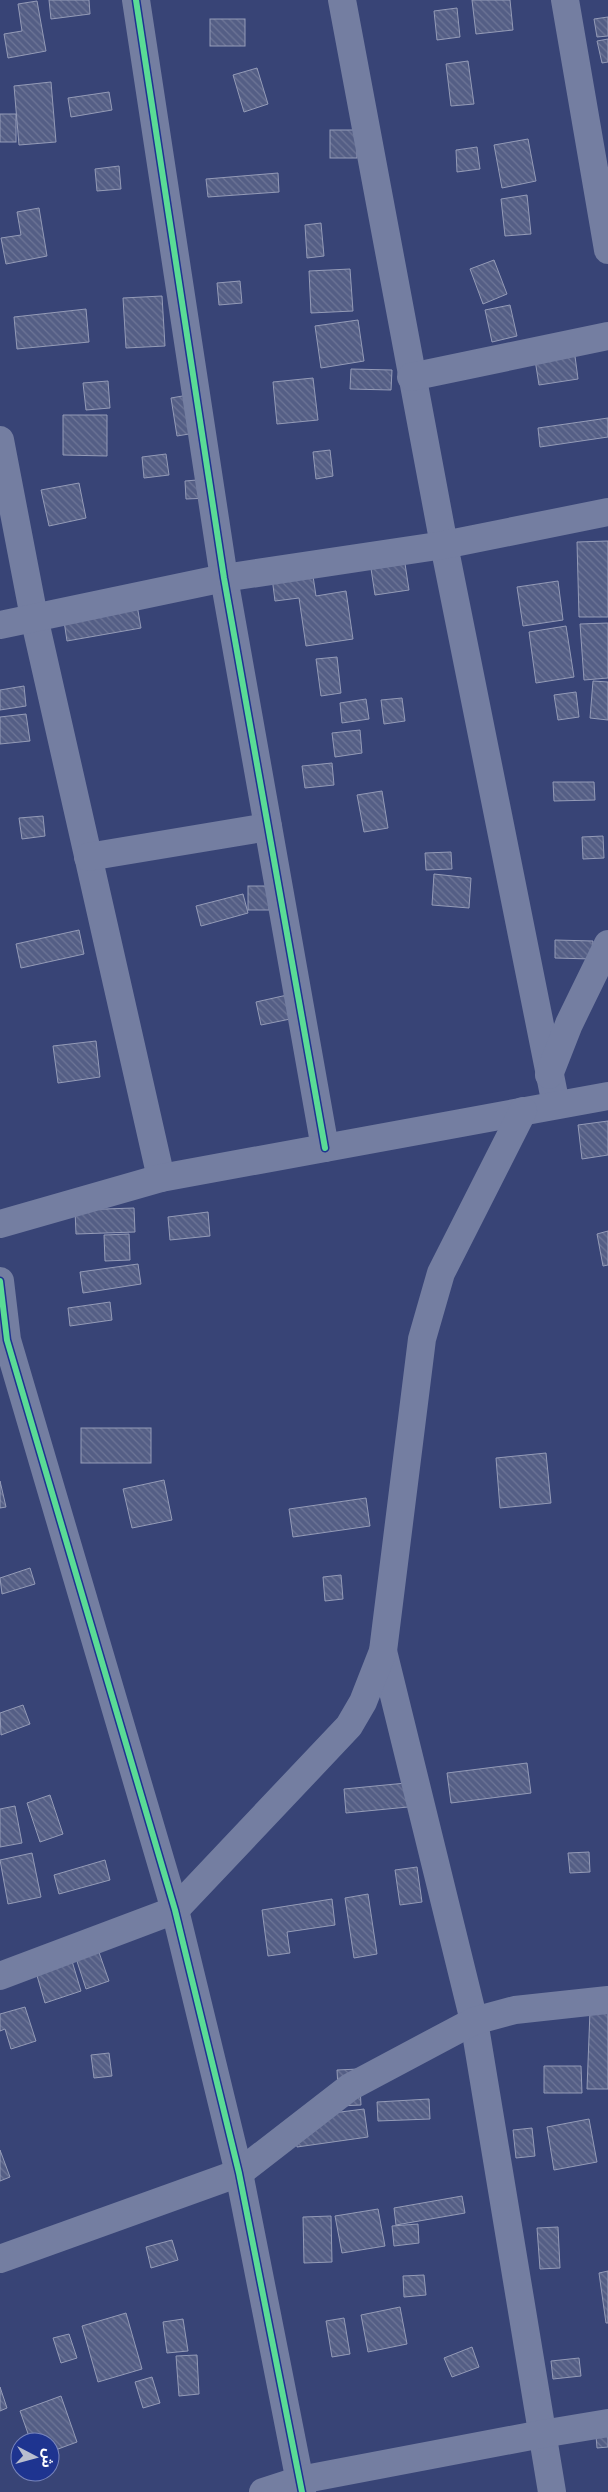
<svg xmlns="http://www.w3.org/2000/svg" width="608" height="2492" font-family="Arial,'Noto Sans Arabic',sans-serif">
	<defs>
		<pattern id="building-back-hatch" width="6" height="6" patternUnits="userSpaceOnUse" patternTransform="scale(1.25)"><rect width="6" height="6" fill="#545e85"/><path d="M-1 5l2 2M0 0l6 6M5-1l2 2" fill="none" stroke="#6e7697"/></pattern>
	</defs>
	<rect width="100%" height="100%" fill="#384476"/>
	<g fill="url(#building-back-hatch)" stroke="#949bb7">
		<polygon points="49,0 89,0 90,14 51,19"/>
		<polygon points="472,0 510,0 513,30 476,34"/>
		<polygon points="37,1 46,51 8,58 4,34 22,31 18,4"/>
		<polygon points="457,8 460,37 437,40 434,11"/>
		<polygon points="608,17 608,36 597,37 594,19"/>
		<rect x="210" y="19" width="35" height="27"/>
		<polygon points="608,39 608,62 602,63 597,41"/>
		<polygon points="468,61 474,104 451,106 446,64"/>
		<polygon points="257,68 268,104 244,112 233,75"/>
		<polygon points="51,82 56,142 19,145 14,86"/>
		<polygon points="109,92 112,110 71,117 68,98"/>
		<rect x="0" y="114" width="16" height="28"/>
		<rect x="330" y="130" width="27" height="28"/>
		<polygon points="528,139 536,181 502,188 494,145"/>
		<polygon points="477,147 480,169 457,172 456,150"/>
		<polygon points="119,166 121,189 97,191 95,169"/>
		<polygon points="278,173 279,192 208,197 206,179"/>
		<polygon points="527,195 531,234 505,236 501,199"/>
		<polygon points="39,208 47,256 6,264 1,238 21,235 17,212"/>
		<polygon points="321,223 324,256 307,258 305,225"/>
		<polygon points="494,260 507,294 483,304 470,269"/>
		<polygon points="350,269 353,311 311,313 309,271"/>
		<polygon points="240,281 242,303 219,305 217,283"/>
		<polygon points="162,296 165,346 126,348 123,298"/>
		<polygon points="510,305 517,336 492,342 485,310"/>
		<polygon points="86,309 89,342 17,349 14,317"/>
		<polygon points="358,320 364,361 321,368 315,326"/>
		<polygon points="573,341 578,379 539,385 533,347"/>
		<polygon points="351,369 392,370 391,390 350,389"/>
		<polygon points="313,378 318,420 277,424 273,382"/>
		<polygon points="108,381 110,408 86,410 83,383"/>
		<polygon points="194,394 201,432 177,436 171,398"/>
		<polygon points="63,415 107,415 107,456 63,455"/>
		<polygon points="608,418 608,437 540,447 538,428"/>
		<polygon points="330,450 333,476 316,479 313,452"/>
		<polygon points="166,454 169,475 144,478 142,457"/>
		<polygon points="209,479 210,498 186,499 185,481"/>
		<polygon points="79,483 86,518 49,526 41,490"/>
		<polygon points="608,541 608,617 579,617 577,542"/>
		<polygon points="402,544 409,590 375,595 368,549"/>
		<polygon points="310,556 316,596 346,591 353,639 306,646 299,598 275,601 270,562"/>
		<polygon points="558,581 563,620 523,626 517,587"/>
		<polygon points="134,588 141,628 67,641 61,601"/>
		<polygon points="608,623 608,678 584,680 580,624"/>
		<polygon points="566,626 574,677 536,683 529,632"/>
		<polygon points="337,657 341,693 321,696 316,659"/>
		<polygon points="593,681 608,682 608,720 590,718"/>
		<polygon points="24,686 26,706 0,710 0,690"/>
		<polygon points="576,692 579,717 558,720 554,695"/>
		<polygon points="402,698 405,721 384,724 381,700"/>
		<polygon points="366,699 369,719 342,723 340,703"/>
		<polygon points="26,714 30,741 0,744 0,717"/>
		<polygon points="360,730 362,753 335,757 332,733"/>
		<polygon points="332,763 334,785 305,788 302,766"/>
		<polygon points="553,782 594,782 595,800 554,801"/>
		<polygon points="382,791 388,828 364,832 357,795"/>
		<polygon points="43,816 45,836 22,839 19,818"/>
		<polygon points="603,836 604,858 583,859 582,837"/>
		<polygon points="451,852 452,869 426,870 425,853"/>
		<polygon points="434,874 471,878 469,908 432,905"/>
		<rect x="248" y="886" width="21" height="24"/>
		<polygon points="243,894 248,913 201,926 196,906"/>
		<polygon points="79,930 84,954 21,968 16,944"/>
		<polygon points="555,940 593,941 592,959 555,958"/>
		<polygon points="296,993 300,1017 261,1025 256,1002"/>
		<polygon points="96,1041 100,1077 58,1083 53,1046"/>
		<polygon points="608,1121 608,1155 582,1159 578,1125"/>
		<polygon points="134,1208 135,1232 76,1234 75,1210"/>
		<polygon points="208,1212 210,1236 170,1240 168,1217"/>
		<polygon points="608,1231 608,1265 603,1266 597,1234"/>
		<polygon points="129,1234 130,1260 105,1261 104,1235"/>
		<polygon points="138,1264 141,1284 83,1293 80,1272"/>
		<polygon points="110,1302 112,1320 70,1326 68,1308"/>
		<rect x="81" y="1428" width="70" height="35"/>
		<polygon points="546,1453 551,1503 500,1508 496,1458"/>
		<polygon points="164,1480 172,1520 132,1528 123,1489"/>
		<polygon points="0,1481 6,1507 0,1508"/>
		<polygon points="366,1498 370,1526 293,1537 289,1509"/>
		<polygon points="30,1568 35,1584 2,1594 0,1578"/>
		<polygon points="341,1575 343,1599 325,1601 323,1577"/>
		<polygon points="23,1705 30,1724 1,1735 0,1713"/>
		<polygon points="527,1763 531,1793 451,1803 447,1773"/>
		<polygon points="406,1783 408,1807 346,1813 344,1789"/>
		<polygon points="50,1795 63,1834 40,1842 27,1803"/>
		<polygon points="15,1806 22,1843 0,1847 0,1809"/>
		<polygon points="589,1852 590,1872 570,1873 568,1853"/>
		<polygon points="32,1853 41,1897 8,1904 0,1860"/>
		<polygon points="105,1860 110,1880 59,1894 54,1875"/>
		<polygon points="417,1867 422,1902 400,1905 395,1870"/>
		<polygon points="368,1894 377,1954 354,1958 345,1898"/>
		<polygon points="332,1899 335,1925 287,1932 290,1953 268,1956 262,1910"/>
		<polygon points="95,1941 109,1981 86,1989 73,1949"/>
		<polygon points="69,1951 81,1991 45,2003 33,1962"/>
		<polygon points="25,2007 36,2041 11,2049 5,2029 0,2031 0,2014"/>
		<polygon points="590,2011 608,2012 608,2089 587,2089"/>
		<polygon points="109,2053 112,2076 94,2078 91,2055"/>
		<polygon points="544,2066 581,2066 582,2093 544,2093"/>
		<polygon points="359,2069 361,2105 339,2106 337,2070"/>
		<polygon points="429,2099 430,2119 378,2121 377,2102"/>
		<polygon points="364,2109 368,2137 297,2147 293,2118"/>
		<polygon points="589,2119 597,2162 554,2170 547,2127"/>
		<polygon points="532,2128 535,2156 516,2158 513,2130"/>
		<polygon points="0,2150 10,2177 0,2181"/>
		<polygon points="462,2196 465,2213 396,2225 394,2208"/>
		<polygon points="378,2209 385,2246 342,2253 335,2216"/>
		<polygon points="331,2216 332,2262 304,2263 303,2217"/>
		<polygon points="418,2224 419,2243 394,2246 392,2226"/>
		<polygon points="558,2227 560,2268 540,2269 537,2228"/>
		<polygon points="172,2240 178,2260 151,2268 146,2247"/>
		<polygon points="608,2271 608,2323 606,2323 599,2273"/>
		<polygon points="424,2275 426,2295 404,2297 403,2276"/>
		<polygon points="400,2307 407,2344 368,2352 361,2315"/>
		<polygon points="126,2313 142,2369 98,2382 82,2326"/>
		<polygon points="344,2318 350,2354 332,2357 326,2321"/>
		<polygon points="183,2319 188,2351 167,2353 163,2322"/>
		<polygon points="69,2334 77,2358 61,2363 53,2338"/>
		<polygon points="472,2347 479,2367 452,2377 444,2358"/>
		<polygon points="197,2355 199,2394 179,2396 176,2356"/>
		<polygon points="579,2358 581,2376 553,2379 551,2361"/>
		<polygon points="152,2377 160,2403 143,2408 135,2382"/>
		<polygon points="0,2387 7,2408 0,2411"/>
		<polygon points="61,2396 77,2442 50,2452 50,2442 31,2442 20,2411"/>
		<polygon points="608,2422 608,2447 597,2448 595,2423"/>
	</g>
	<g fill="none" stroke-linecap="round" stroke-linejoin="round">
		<g stroke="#747ea1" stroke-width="28">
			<polyline points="136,0 224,578 325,1148"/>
			<polyline points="342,0 444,545 556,1105"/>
			<polyline points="565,0 608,250"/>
			<polyline points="411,377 608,336"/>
			<polyline points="0,440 34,617 161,1178"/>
			<polyline points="0,625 224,578 444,545 608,512"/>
			<polyline points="88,857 268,827"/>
			<polyline points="549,1075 569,1024 608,944"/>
			<polyline points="0,1224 161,1178 608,1096"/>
			<polyline points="0,1281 7,1340 175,1910 239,2173 302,2492"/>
			<polyline points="383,1651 474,2021 552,2492"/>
			<polyline points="0,1976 175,1910 349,1726 363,1702 383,1651 422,1339 441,1273 523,1111"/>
			<polyline points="0,2259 239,2173 350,2087 474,2021 515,2010 608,2000"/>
			<polyline points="263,2492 300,2480 542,2434 608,2423"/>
		</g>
		<defs>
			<g id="cycleway">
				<polyline points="136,0 224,578 325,1148"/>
				<polyline points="0,1281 7,1340 175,1910 239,2173 302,2492"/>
			</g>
		</defs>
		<use href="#cycleway" stroke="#1e3490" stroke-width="9"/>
		<use href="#cycleway" stroke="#5adb95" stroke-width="6"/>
	</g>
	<g transform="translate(35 2457) rotate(96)"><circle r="24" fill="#1e3490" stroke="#7885bc"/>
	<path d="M0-4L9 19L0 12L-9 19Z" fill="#b9becf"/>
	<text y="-8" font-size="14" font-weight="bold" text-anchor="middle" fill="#ffffff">ش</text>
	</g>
</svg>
